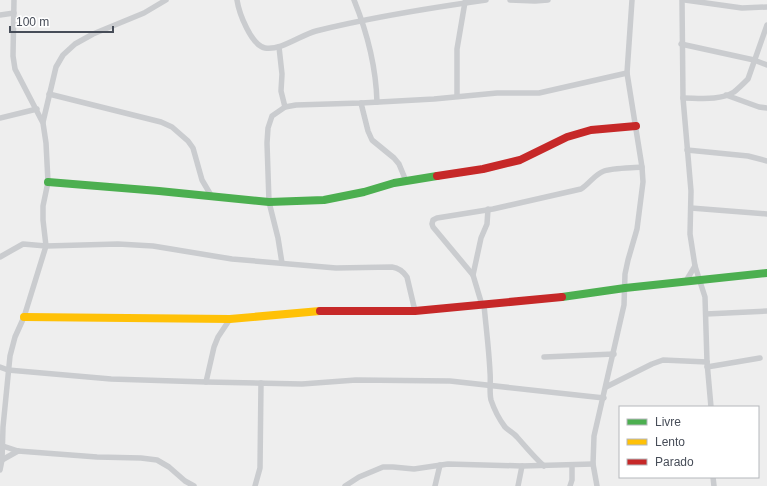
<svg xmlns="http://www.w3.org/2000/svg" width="767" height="486" font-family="Helvetica,sans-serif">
	<rect width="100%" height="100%" fill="#eee"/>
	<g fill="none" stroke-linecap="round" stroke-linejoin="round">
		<g stroke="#cacccf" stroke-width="5.5">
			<path d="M237,0c2,13 14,45 28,48 15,3 36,-13 51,-17 56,-14 113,-23 170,-31"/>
			<path d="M354,0c13,32 22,68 23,102"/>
			<polyline points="510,0 535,1 548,0"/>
			<polyline points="682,0 683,98 691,191 690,234 695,266 705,297 707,362 711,407"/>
			<polyline points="685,0 742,8 767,7"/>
			<polyline points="0,15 14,13"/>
			<polyline points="681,44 754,60 767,65"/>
			<polyline points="279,47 282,74 281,91 285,107"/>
			<polyline points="49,94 161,122 172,127 188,141 193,148 202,180 212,197"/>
			<polyline points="726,95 759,107 767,108"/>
			<polyline points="457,96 457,49 465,2"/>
			<path d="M683,98c16,0 36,3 51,-6 5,-4 10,-9 14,-13l19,-54"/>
			<polyline points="361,103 368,131 372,140 394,158 399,164 406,181"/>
			<polyline points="0,118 37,109"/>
			<polyline points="43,122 56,67 63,55 75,44 93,34 144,13 166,0"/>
			<polyline points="687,150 748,156 767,161"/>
			<polyline points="691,208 767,214"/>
			<path d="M0,257l23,-13 23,2 72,-2 35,2 79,13 104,9 56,-1c7,1 11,4 15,10l8,34"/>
			<polyline points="282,263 278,238 269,202 267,143 268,128 272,116 285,107 296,105 361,103 434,99 497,93 539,93 627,73"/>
			<path d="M473,275l-40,-48 -1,-3 1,-4 4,-2 56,-9 88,-20c8,-5 14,-15 23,-18 8,-3 28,-3 38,-4"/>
			<polyline points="686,281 695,266"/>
			<polyline points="482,305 473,275 481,238 487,224 488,209"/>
			<path d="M484,305c2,22 5,45 6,67 1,9 -1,20 1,28 3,9 8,19 14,27 4,4 9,6 12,10 9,10 17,20 27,29"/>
			<polyline points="706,314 767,311"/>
			<polyline points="544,357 614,354"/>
			<polyline points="0,367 8,370 111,379 206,382 302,384 356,380 450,381 604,398"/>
			<polyline points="707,367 760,358"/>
			<polyline points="206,382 214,347 218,337 230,319"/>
			<polyline points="606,387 652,364 663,360 707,362"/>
			<polyline points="0,445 18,451 97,457 141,458 157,460 169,467 185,481 194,486"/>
			<polyline points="2,460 18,451"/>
			<polyline points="0,470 2,460 3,427 10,356 15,337 24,317 46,246 43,220 43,206 48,182 46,143 43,123 15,69 13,56 14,0"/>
			<polyline points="713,477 714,486"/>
			<polyline points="255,486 260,468 261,383"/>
			<polyline points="345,486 359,477 383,467 393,467 414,469 448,464 522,466 593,464"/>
			<polyline points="435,486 440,465"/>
			<polyline points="518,486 522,466"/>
			<polyline points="570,486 572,480 572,465"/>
			<polyline points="597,486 593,464 594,436 624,305 625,274 628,260 637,229 643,182 642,167 627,73 632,0"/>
		</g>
		<g stroke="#4caf50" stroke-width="8">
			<polyline points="48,182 159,191 269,202 324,200 364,192 394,183 437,176"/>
			<polyline points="562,297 625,288 767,273"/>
		</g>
		<polyline stroke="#ffc107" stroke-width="8" points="24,317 230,319 320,311"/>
		<g stroke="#c62828" stroke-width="8">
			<polyline points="437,176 483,169 520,160 567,137 591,130 636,126"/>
			<polyline points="320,311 415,311 562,297"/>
		</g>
	</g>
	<rect x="619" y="406" width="140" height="72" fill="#ffffff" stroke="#b5b8bc"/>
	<rect x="627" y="419" width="20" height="6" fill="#4caf50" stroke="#b5b8bc"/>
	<text x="655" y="426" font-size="12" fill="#474d58">Livre</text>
	<rect x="627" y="439" width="20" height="6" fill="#ffc107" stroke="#b5b8bc"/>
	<text x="655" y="446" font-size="12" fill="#474d58">Lento</text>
	<rect x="627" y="459" width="20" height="6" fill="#c62828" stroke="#b5b8bc"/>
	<text x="655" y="466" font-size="12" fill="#474d58">Parado</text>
	<path d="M10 26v6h103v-6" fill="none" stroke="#474d58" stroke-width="2"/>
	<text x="16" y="26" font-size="12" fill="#474d58" stroke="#ffffff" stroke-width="3" paint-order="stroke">100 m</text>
</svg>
